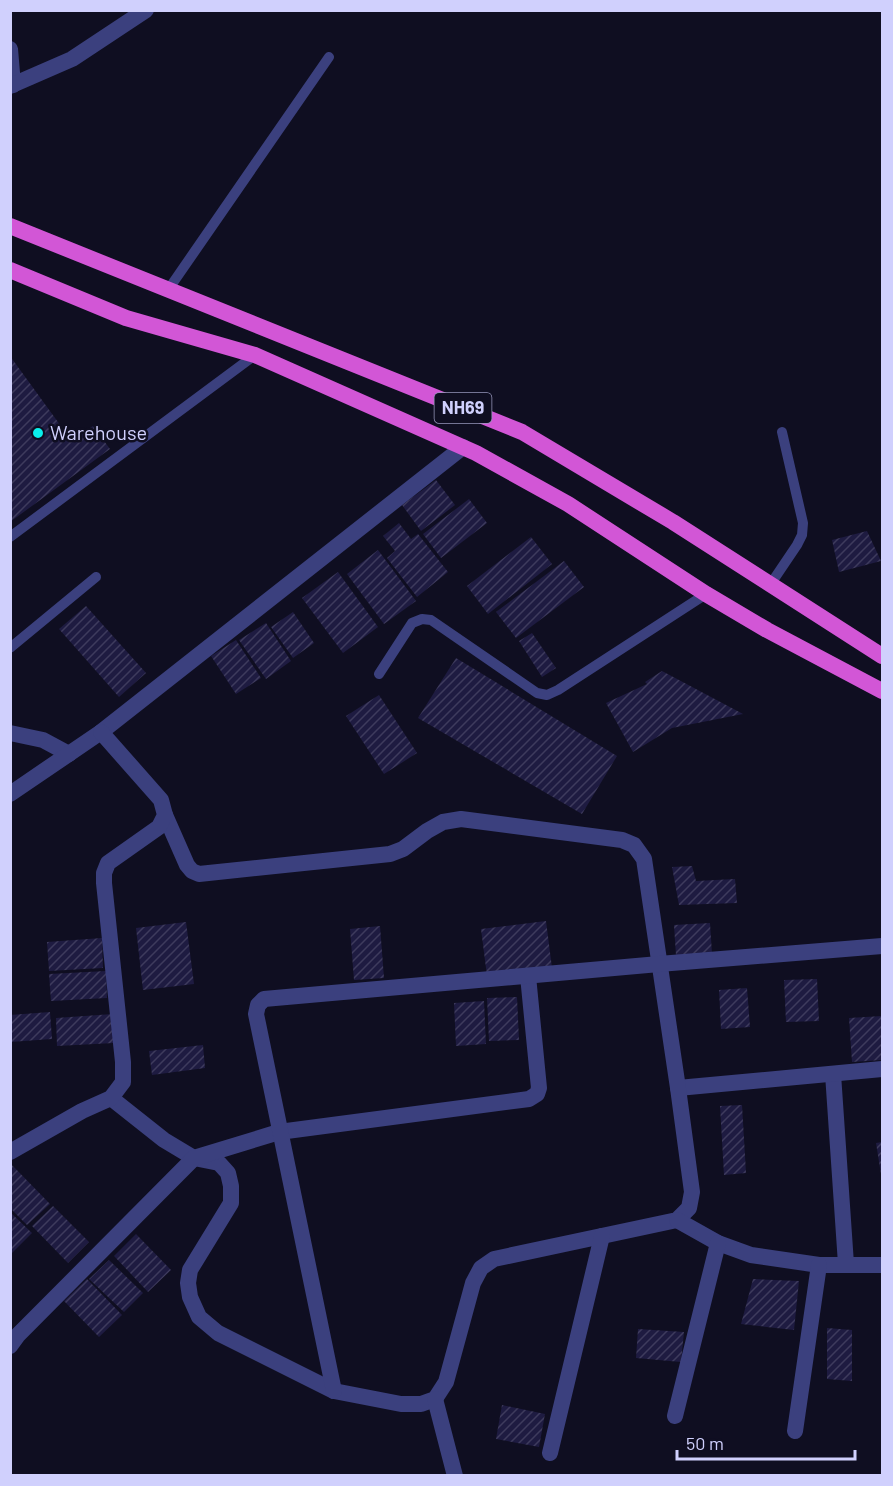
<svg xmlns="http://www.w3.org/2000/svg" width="893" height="1486" font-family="Barlow,sans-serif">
	<defs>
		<pattern id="building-hatch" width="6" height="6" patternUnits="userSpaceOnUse" patternTransform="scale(1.5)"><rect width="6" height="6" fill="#1e1b41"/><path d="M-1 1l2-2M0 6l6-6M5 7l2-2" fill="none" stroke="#3e3b5d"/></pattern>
	</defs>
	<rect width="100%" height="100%" fill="#0f0e21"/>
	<g fill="url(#building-hatch)">
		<polygon points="10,356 71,440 93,426 110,449 10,522"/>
		<polygon points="436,480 455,505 421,531 402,505"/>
		<polygon points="469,499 487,523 441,558 423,534"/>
		<polygon points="399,523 411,539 418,534 448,572 417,597 387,558 395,551 383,536"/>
		<polygon points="867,531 881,561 839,572 832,540"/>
		<polygon points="531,537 552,564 488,614 467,586"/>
		<polygon points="378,550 416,601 384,624 347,574"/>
		<polygon points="564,561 584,587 516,638 496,612"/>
		<polygon points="338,572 378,627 343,653 302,598"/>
		<polygon points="86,606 146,673 119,697 59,629"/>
		<polygon points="293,612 314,643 293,658 271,627"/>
		<polygon points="266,623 291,661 266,679 239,640"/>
		<polygon points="532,633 556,668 542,677 519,641"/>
		<polygon points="236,640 261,678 236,694 211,656"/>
		<polygon points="456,658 617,756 582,814 418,718"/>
		<polygon points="662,671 743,714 672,728 633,752 606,703 647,684 645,682"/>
		<polygon points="379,695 417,753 384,774 346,716"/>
		<polygon points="692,866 696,881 735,879 737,903 679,905 672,867"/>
		<polygon points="546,921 552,968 487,976 481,929"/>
		<polygon points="186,922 194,984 143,990 136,928"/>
		<polygon points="710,923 712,954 676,956 674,925"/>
		<polygon points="380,926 384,978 354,980 350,929"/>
		<polygon points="102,938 103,968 49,971 47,942"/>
		<polygon points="106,971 107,998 51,1001 49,974"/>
		<polygon points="817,979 819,1021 786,1022 784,980"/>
		<polygon points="747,988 750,1027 721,1029 719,990"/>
		<polygon points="517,997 519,1040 489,1041 487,998"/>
		<polygon points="484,1001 486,1044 456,1046 454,1003"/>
		<polygon points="50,1012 52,1039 10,1042 10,1015"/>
		<polygon points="113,1014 114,1043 57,1046 56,1018"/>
		<polygon points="882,1016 882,1060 852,1062 849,1018"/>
		<polygon points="203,1045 205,1068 152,1075 149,1051"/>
		<polygon points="742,1105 746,1173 724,1175 720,1106"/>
		<polygon points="882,1142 882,1174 881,1174 876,1143"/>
		<polygon points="10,1163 50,1204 27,1225 10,1208"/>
		<polygon points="53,1206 89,1242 68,1263 32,1226"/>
		<polygon points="10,1212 32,1233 10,1255"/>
		<polygon points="136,1234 171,1270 148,1292 114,1256"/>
		<polygon points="109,1260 143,1293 124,1312 89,1279"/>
		<polygon points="87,1279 122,1315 99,1337 64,1301"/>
		<polygon points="753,1279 799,1281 794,1330 741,1324"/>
		<polygon points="827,1328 852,1330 852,1381 827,1379"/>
		<polygon points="638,1329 684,1332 681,1362 636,1358"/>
		<polygon points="502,1405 545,1414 539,1447 496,1439"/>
	</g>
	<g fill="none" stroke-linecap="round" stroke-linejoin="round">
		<g stroke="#3b407e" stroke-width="10">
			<polyline points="168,290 329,57"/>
			<polyline points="10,537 255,355"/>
			<polyline points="770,585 797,545 802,535 803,523 782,432"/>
			<polyline points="10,648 96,577"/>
			<polyline points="379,674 412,623 422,619 431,620 537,693 547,695 558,690 706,594"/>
		</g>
		<g stroke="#3b407e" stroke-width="16">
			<polyline points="10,49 13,85"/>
			<polyline points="10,86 72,59 146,10"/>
			<polyline points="10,733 43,740 69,754"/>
			<polyline points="10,794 101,732 463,447"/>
			<polyline points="833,1074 846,1264"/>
			<polyline points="678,1088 882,1069"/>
			<polyline points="111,1098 164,1140 194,1158 219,1163 228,1173 231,1186 231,1203 190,1270 188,1283 190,1297 199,1317 218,1333 334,1391 401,1404 421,1404 435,1399 446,1382 473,1283 481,1268 494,1259 677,1220 689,1208 692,1192 678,1088 644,859 634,845 622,840 461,819 443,822 427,831 403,849 390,854 199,874 192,871 187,865 165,815"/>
			<polyline points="10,1152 82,1111 111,1098 123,1082 123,1062 104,883 104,873 108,863 159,827 165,815 161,800 101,732"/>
			<polyline points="677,1220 718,1243 751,1255 819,1265 882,1265"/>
			<polyline points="10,1346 18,1335 194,1158 279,1132 529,1099 537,1094 539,1088 528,976"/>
			<polyline points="334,1391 256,1014 258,1005 264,999 659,964 882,946"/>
			<polyline points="435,1399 455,1476"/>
			<polyline points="675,1416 718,1243"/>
			<polyline points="795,1431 819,1265"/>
			<polyline points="550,1453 602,1236"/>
		</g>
		<g stroke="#d256d6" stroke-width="16">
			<polyline points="10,226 522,432 673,522 882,656"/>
			<polyline points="10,270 126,318 255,355 476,453 568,504 706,594 767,630 882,691"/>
		</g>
	</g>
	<circle fill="#0aefec" stroke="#0f0e21" stroke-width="2" cx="38" cy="433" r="6"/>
	<g text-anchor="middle" stroke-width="5" stroke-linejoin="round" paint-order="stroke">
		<rect fill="#0f0e21" stroke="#9696bb" stroke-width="1.5" x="434.5" y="393" width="57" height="30" rx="4.5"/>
		<g font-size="18" font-weight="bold" fill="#d0d0fd">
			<text x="463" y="414">NH69</text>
		</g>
		<g font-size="20" fill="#d0d0fd" stroke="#0f0e21" text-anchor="start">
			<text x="50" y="440">Warehouse</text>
		</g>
	</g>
	<rect width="893" height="1486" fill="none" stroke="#d0d0fd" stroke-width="24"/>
	<path d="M677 1450v9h178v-9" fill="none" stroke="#d0d0fd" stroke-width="3"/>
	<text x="686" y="1450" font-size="18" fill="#d0d0fd" stroke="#0f0e21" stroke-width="4.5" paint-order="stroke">50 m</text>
</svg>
